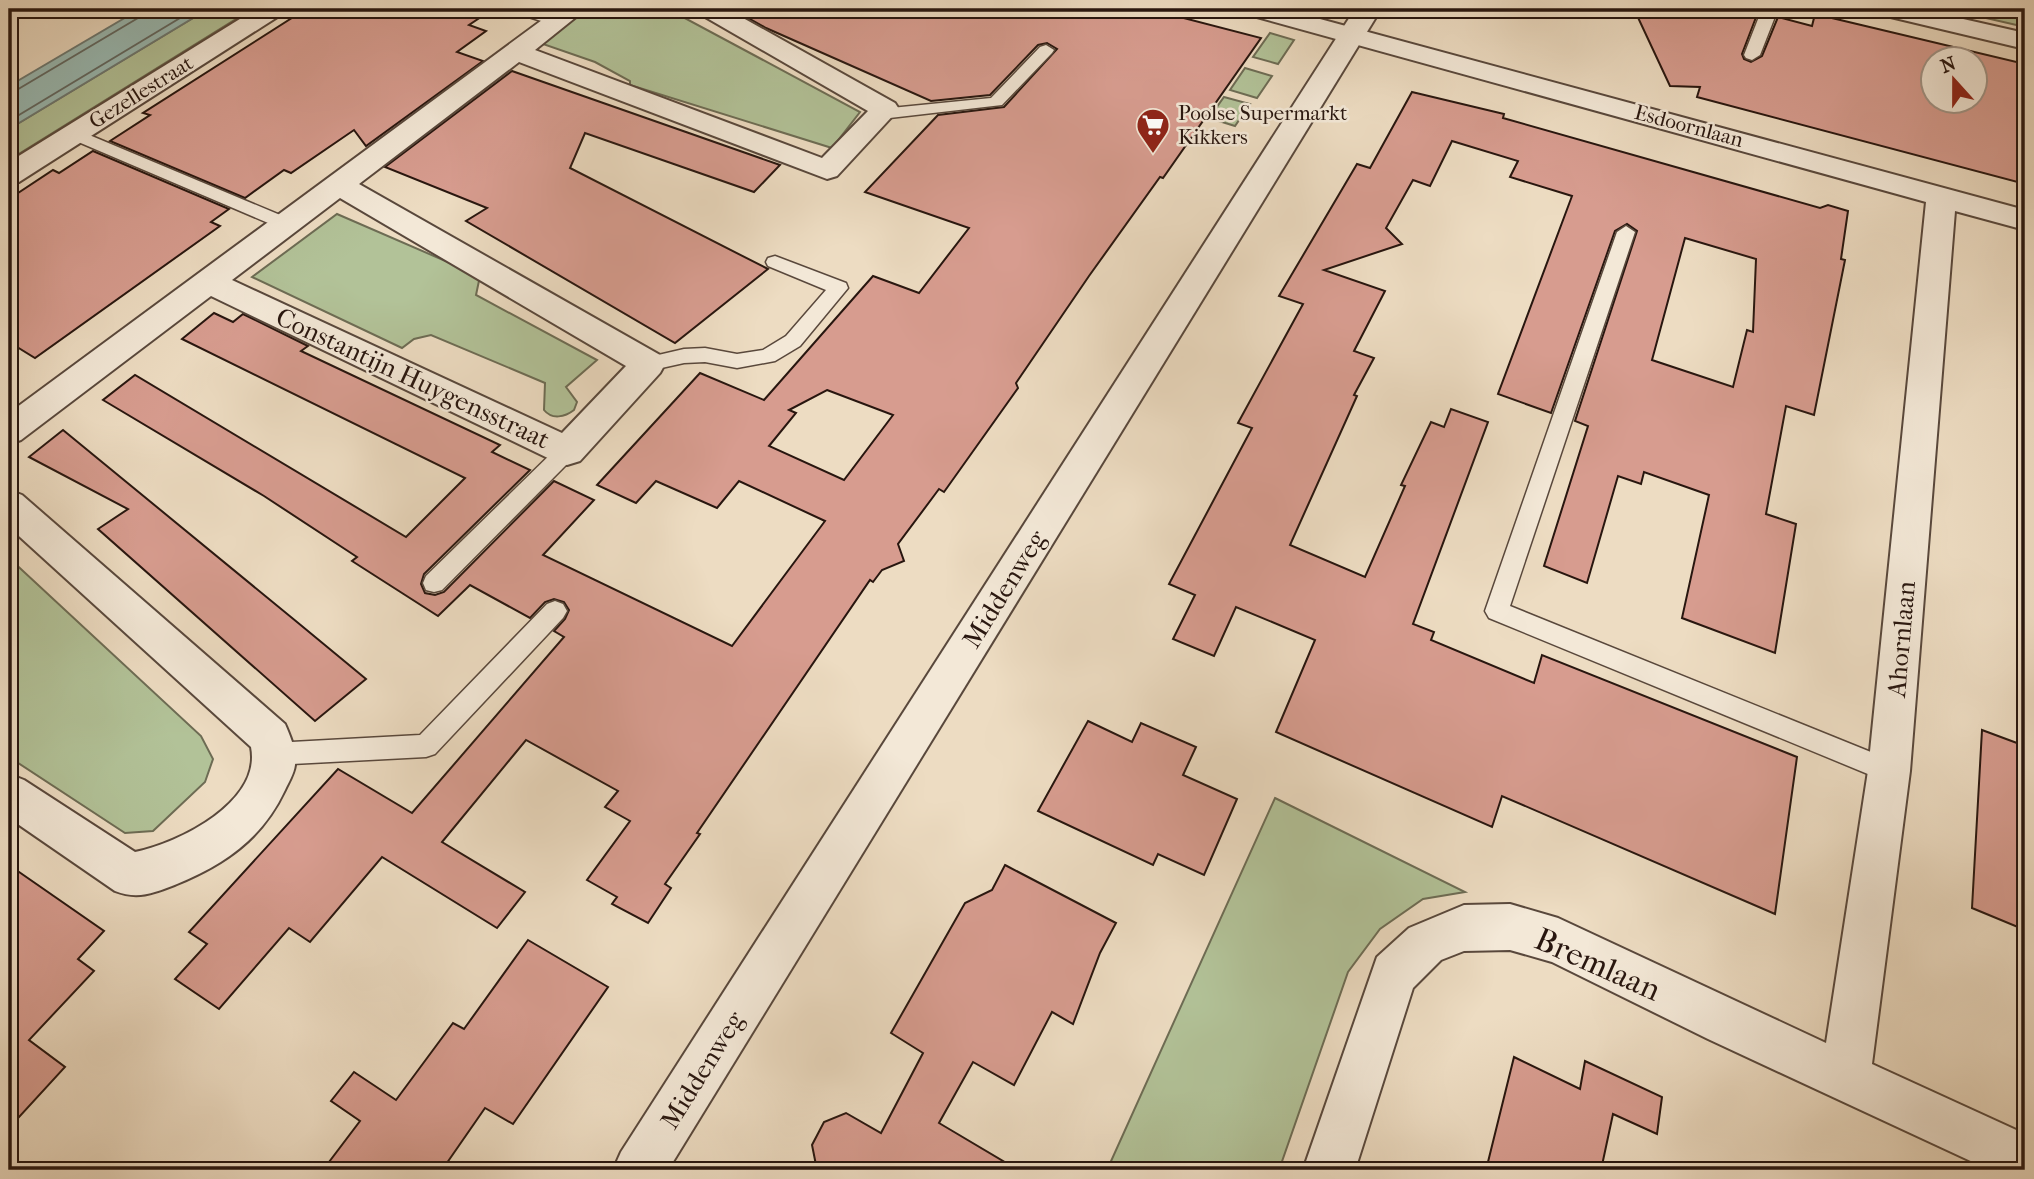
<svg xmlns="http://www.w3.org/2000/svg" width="2034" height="1179" font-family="'IM FELL French Canon',serif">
	<rect width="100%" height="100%" fill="#eddcc2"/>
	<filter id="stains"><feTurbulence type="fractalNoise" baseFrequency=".00286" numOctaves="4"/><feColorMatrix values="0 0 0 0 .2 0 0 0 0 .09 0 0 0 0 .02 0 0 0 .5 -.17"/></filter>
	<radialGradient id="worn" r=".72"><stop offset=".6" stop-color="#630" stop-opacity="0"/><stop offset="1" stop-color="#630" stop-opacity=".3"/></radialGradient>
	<g fill="#b2c298" stroke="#6d6c54" stroke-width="2">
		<polygon points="208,9 252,9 9,160 9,129"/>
		<polygon points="585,9 668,9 860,112 832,148 630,85 630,81 595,62 540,43"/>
		<polygon points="1947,9 2025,9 2025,27"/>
		<polygon points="1270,33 1294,40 1278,64 1253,57"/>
		<polygon points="1245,68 1272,76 1257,98 1230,90"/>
		<polygon points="1224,97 1250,104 1235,126 1209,118"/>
		<path d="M337,214l143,62 -4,19 121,65 -31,27 11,15 -3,8c-9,7 -22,10 -30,0l1,-27 -114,-48 -17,4 -12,9 -150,-71z"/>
		<polygon points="9,558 201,736 213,759 205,782 153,831 125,833 9,757"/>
		<polygon points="1275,798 1465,892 1423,899 1380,929 1348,972 1279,1170 1107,1170"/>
	</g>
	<polygon fill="#99bbb5" stroke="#6c7973" stroke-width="2" points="140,9 208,9 9,129 9,86"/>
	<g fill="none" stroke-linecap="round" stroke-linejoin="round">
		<g stroke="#606862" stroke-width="2">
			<polyline points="9,92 15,91 138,18 142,9"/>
			<polyline points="9,121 195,9"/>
		</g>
	</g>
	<g fill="#d79c8f" stroke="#28160f" stroke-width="2" fill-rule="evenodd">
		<polygon points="306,9 493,9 469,25 486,31 457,52 483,61 366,146 354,130 291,173 284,170 245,198 110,141 150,115 143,113"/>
		<path d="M732,9h417l112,29 -98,140 -3,-1 -71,99 -73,107 2,5 -74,104 -5,-3 -41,55 6,17 -22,9 -9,12 -3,-2 -173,253 3,1 -35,50 6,4 -23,35 -36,-19 5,-7 -30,-17 43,-59 -25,-14 13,-16 -92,-51 -84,102 83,50 -28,36 -115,-71 -72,85 -21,-14 -70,81 -44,-30 32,-35 -18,-12 149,-163 74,44 152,-176 -10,-6 11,-12 4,-9 -5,-8 -10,-3 -9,3 -15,16 -60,-33 -32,31 -86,-55 5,-4 -93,-61 -161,-96 32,-25 271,162 59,-59 -283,-139 32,-26 19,9 10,-8 65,32 -7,5 199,94 -8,7 38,18 -106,104 -3,10 4,9 10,2 9,-3 110,-111 40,19 -51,55 189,91 93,-125 -86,-40 -22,27 -61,-27 -20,22 -39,-18 103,-112 64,27 109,-124 46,17 50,-65 -104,-36 73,-77 66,-8 53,-58 -10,-6 -9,2 -48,50 -59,6 -165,-73zM827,390l66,25 -49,65 -75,-34 27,-33 -7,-3z"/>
		<path d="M1634,9h109l15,3 -16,42 2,5 7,3 11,-6 16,-39 34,9 3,-12 210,50v120l-328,-87 3,-10 -30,-1zM1933,60h42v42h-42z"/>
		<polygon points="512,71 780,165 754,192 585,133 570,168 768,269 675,343 466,221 487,208 385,167"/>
		<path d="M1412,92l92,22 -1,4 317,90 8,-3 20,6 -7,48 4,1 -31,155 -28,-9 -20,108 30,10 -21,129 -93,-35 27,-123 -65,-23 -3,12 -23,-8 -31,107 -43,-17 44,-140 -13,-5 62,-190 -10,-7 -12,7 -64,182 -53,-19 74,-198 -62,-19 8,-16 -66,-20 -22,45 -17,-6 -27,48 16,16 -78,26 61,21 -31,60 20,7 -20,37 3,1 -67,149 75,32 40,-91 -4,-1 30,-63 13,5 7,-18 37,13 -75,202 21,8 -3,8 103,43 8,-28 255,102 -22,157 -273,-118 -10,31 -216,-95 39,-92 -79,-33 -22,49 -41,-17 22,-44 -26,-11 83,-156 -14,-5 65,-119 -24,-8 78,-132 13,4zM1685,238l71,21 -3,73 -6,-2 -14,57 -81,-27z"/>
		<polygon points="93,151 229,209 211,222 220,226 35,358 9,342 9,199 53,170 59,173"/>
		<polygon points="63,430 297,622 366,679 315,721 98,529 128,509 29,457"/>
		<polygon points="1088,721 1132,742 1141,723 1196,747 1183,775 1237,799 1204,875 1158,854 1153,865 1038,811"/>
		<polygon points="1982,730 2025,746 2025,930 1972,908"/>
		<polygon points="9,865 104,931 78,959 94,971 29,1040 65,1067 9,1128"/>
		<polygon points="1005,865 1116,923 1100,953 1073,1024 1052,1012 1014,1085 973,1062 939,1123 1018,1170 817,1170 812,1145 824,1122 846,1113 881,1133 923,1053 891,1033 965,903 992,890"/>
		<polygon points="528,940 608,987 513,1124 485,1108 442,1170 323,1170 360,1121 331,1101 354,1072 396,1100 453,1023 464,1029"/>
		<polygon points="1514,1057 1580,1089 1585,1061 1662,1097 1657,1134 1613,1114 1601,1170 1486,1170"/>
	</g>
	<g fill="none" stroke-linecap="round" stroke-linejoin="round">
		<defs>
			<g id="service">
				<polygon points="510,9 533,9 562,18 565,21 557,26 513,12"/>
				<polygon points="1762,9 1778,9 1760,55 1752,60 1746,58 1744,55"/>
				<polygon points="1046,45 1054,50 1052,53 1002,105 881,119 873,114 881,109 991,98 1040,47"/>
				<polygon points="75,129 292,220 295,224 292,228 280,228 69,138 67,134 69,130"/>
				<polygon points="1626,226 1635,232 1510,606 1898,763 1902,771 1898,779 1889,783 1880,779 1489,618 1485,611 1617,232"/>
				<polygon points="775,256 846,283 848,288 800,346 775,361 737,368 705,362 684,363 648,371 641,369 638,364 641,359 684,349 705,348 737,354 763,350 786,336 826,290 768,266 766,262 768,258"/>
				<polygon points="567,443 574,445 577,451 574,457 442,590 434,592 426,590 423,583 426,576 560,445"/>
				<polygon points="555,601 563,604 567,611 563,618 435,754 426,757 273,765 264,762 261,754 264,746 273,743 420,735 547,604"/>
			</g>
			<g id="minor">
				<polygon points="256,9 286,9 282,14 19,182 9,184 9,162"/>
				<path d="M557,9h29l-51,41 287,108 46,-47 -168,-97 -4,-5h31l168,94 4,6 -62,67 -10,3 -308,-117 -160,122 301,171 5,9 -5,9 -80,88 -13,4 -13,-4 -343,-165 -190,144 -12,4v-31zM340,198l286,168 -64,67 -330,-153z"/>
				<polygon points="1242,9 1283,9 2025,210 2025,230 1955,211 1910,771 1872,1064 2025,1134 2025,1170 1990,1170 1708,1039 1552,962 1510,950 1464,951 1441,960 1413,988 1355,1170 1303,1170 1377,957 1409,928 1464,905 1510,904 1558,918 1826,1043 1868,771 1926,202 1246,14"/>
				<polygon points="1874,9 1919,9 2025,33 2025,49 1878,14"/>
				<path d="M9,490l13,5 263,229c5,12 12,27 10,41 -1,9 -7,18 -10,25 -23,49 -60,74 -108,94 -23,9 -39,16 -62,7l-106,-73v-44l15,6 111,72c44,-9 127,-50 116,-105l-242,-220z"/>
			</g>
			<polygon id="tertiary" points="1355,9 1381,9 668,1170 613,1170 621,1152"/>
		</defs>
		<use href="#service" stroke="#59483c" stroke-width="3"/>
		<use href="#minor" stroke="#59483c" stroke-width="4"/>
		<use href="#tertiary" stroke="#59483c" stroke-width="4"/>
		<use href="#service" fill="#f3e8d7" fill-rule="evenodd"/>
		<use href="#minor" fill="#f3e8d7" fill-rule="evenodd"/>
		<use href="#tertiary" fill="#f3e8d7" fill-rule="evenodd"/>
	</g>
	<defs>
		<symbol id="supermarket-pin" viewBox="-11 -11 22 30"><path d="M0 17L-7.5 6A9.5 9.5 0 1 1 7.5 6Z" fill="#8f2418" stroke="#f3e8d7"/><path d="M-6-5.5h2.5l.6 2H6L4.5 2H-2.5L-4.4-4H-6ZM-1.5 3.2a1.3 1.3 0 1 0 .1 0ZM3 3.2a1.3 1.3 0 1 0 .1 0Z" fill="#fff"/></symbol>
	</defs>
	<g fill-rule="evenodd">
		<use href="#supermarket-pin" x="1134" y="106" width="38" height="52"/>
	</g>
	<g text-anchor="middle" stroke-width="5" stroke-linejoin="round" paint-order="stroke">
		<g font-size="21" fill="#28160f" stroke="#f3e8d7">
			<text transform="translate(141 92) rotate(-32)" y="7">Gezellestraat</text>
			<text transform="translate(1689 126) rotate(15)" y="7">Esdoornlaan</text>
		</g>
		<g font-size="21" fill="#28160f" stroke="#f3e8d7" text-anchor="start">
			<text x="1178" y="120">Poolse Supermarkt<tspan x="1178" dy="24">Kikkers</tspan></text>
		</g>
		<g font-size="26" fill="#28160f" stroke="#f3e8d7">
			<text transform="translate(413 378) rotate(25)" y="9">Constantijn Huygensstraat</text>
			<text transform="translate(1004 589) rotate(-58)" y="9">Middenweg</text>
			<text transform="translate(1901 639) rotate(-85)" y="9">Ahornlaan</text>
			<text transform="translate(702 1070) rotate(-58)" y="9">Middenweg</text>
		</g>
		<g font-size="32" fill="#28160f" stroke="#f3e8d7">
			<text transform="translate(1598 964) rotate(24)" y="11">Bremlaan</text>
		</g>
	</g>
	<rect width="2034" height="1179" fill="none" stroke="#eddcc2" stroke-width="35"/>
	<rect x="10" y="10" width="2013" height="1158" fill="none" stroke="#28160f" stroke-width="3.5"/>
	<rect x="18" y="18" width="1999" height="1144" fill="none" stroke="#28160f" stroke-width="2"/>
	<g transform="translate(1954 80) rotate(339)"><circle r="33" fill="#f3e8d7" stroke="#a29487" stroke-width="2"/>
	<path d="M0-5L12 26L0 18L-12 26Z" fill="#8f2418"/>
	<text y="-10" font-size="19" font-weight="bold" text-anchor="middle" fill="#28160f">N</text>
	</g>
	<rect width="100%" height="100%" filter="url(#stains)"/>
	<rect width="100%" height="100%" fill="url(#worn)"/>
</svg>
